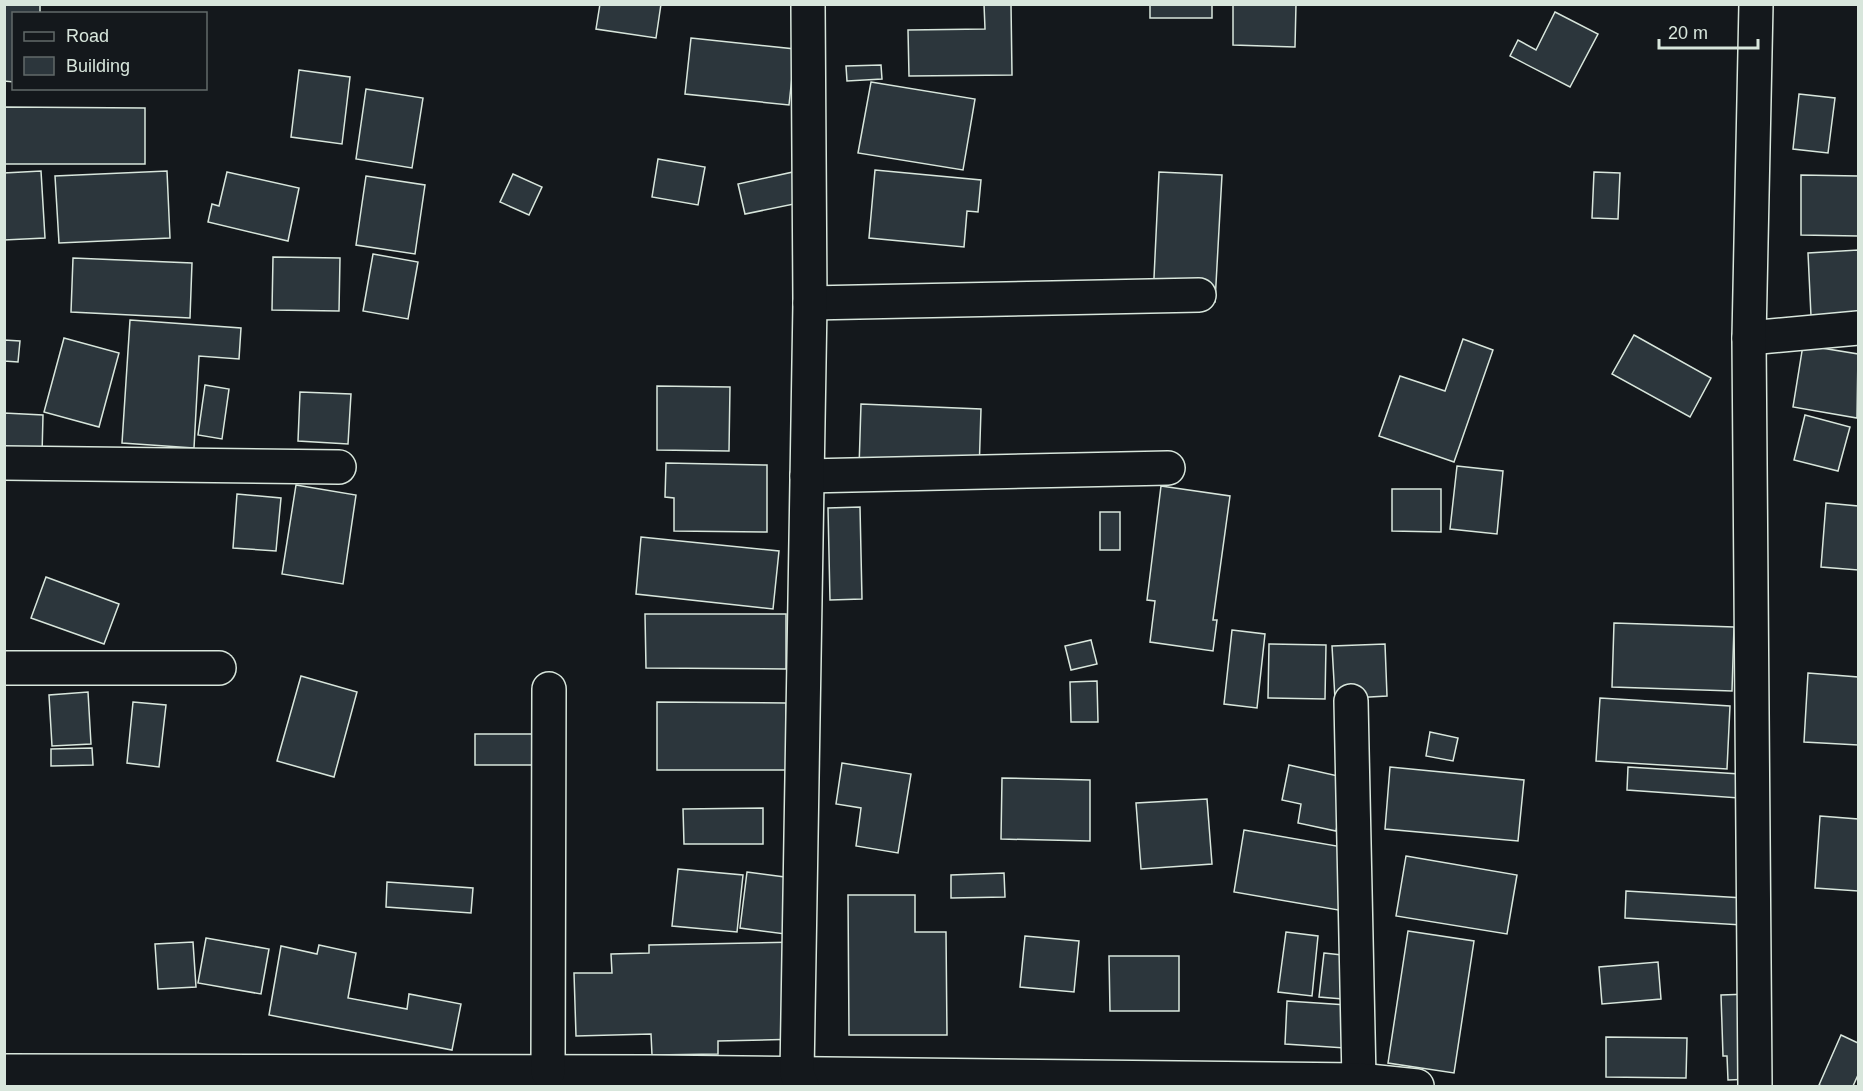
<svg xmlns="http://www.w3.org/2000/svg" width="1863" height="1091" font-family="Arial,sans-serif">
	<rect width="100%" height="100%" fill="#14181c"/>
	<g fill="#2c363c" stroke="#d8e6dc" stroke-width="1.5">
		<polygon points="4,4 40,4 40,14 14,14 14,82 4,81"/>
		<polygon points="600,4 661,4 656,38 596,29"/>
		<polygon points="984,4 1011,4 1012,75 909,76 908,30 985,29"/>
		<rect x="1150" y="4" width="62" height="14"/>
		<polygon points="1233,4 1296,4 1295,47 1233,45"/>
		<polygon points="1555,12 1598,34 1570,87 1510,56 1518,40 1536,50"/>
		<polygon points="691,38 795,49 789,105 685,94"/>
		<polygon points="881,65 882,79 847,81 846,66"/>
		<polygon points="299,70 350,77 342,144 291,137"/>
		<polygon points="871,82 975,99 963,170 858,153"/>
		<polygon points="366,89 423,98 412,168 356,159"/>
		<polygon points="1799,94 1835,98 1828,153 1793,149"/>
		<polygon points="4,107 145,108 145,164 4,164"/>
		<polygon points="658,159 705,167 698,205 652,197"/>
		<polygon points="875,170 981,180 978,212 967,211 964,247 869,238"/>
		<polygon points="41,171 45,238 4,240 4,173"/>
		<polygon points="167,171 170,238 59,243 55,176"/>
		<polygon points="227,172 299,188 288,241 208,222 212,204 219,206"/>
		<polygon points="793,172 799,203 745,214 738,184"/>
		<polygon points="1159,172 1222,175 1215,302 1153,299"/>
		<polygon points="1594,172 1620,173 1618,219 1592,218"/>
		<polygon points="513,174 542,187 529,215 500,202"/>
		<polygon points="1801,175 1858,176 1858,236 1801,235"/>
		<polygon points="366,176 425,185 415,254 356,245"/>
		<polygon points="1858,250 1858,314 1811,316 1808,253"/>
		<polygon points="373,254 418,262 408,319 363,311"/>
		<polygon points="273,257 340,258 339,311 272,310"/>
		<polygon points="73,258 192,263 190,318 71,312"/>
		<polygon points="130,320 241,328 239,359 199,356 194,448 122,443"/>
		<polygon points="1634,335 1711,378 1690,417 1612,374"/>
		<polygon points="64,338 119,353 99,427 44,412"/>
		<polygon points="1463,339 1493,350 1454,462 1379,436 1400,376 1445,391"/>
		<polygon points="4,340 20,341 18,362 4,361"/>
		<polygon points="1803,345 1858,354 1857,418 1793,407"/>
		<polygon points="205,385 229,389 222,439 198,435"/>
		<polygon points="657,386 730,387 729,451 657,450"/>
		<polygon points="300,392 351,394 348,444 298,441"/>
		<polygon points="861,404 981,409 979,473 859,468"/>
		<polygon points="4,413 43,415 42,455 4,453"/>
		<polygon points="1805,415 1850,427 1838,471 1794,460"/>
		<polygon points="666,463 767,465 767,532 674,531 674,498 665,497"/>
		<polygon points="1457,466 1503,471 1497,534 1450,529"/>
		<polygon points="296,485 356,495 343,584 282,574"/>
		<polygon points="1161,486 1230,496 1213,620 1217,620 1213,651 1150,642 1155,601 1147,600"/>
		<polygon points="1392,489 1441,489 1441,532 1392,531"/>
		<polygon points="237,494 281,498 276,551 233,548"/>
		<polygon points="1826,503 1858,506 1858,570 1821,567"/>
		<polygon points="860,507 862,599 830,600 828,508"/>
		<rect x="1100" y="512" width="20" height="38"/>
		<polygon points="641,537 779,551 773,609 636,594"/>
		<polygon points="46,577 119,604 104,644 31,618"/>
		<polygon points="645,614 786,614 786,669 646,668"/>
		<polygon points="1614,623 1734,627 1732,691 1612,687"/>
		<polygon points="1232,630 1265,634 1257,708 1224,704"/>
		<polygon points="1091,640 1097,664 1071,670 1065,646"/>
		<polygon points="1269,644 1326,645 1325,699 1268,698"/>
		<polygon points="1385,644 1387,696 1335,699 1332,646"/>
		<polygon points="1808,673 1858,677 1858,745 1804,742"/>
		<polygon points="301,676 357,692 334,777 277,761"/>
		<polygon points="1097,681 1098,722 1071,722 1070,682"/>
		<polygon points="88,692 91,744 52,746 49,695"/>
		<polygon points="1600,698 1730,706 1727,769 1596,761"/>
		<polygon points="133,702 166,705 159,767 127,763"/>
		<polygon points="657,702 786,703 786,770 657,770"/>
		<polygon points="1430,732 1458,738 1453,761 1426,756"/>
		<polygon points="475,734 557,734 558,765 475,765"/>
		<polygon points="92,748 93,765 51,766 51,749"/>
		<polygon points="842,763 911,774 898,853 856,846 861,808 836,804"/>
		<polygon points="1289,765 1347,778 1336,831 1298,823 1301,804 1282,800"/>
		<polygon points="1390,767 1524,780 1518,841 1385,829"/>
		<polygon points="1628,767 1740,774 1739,798 1627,790"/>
		<polygon points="1002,778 1090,780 1090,841 1001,839"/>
		<polygon points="1207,799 1212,864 1141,869 1136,803"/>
		<polygon points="763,808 763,844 684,844 683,809"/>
		<polygon points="1820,816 1858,819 1858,891 1815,888"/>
		<polygon points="1244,830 1354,849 1344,911 1234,892"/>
		<polygon points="1406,856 1517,875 1507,934 1396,916"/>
		<polygon points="678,869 743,875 737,932 672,926"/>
		<polygon points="747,872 800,879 793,935 740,928"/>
		<polygon points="1004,873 1005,897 951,898 951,875"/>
		<polygon points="387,882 473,888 471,913 386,907"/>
		<polygon points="1626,891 1744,898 1742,925 1625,918"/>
		<polygon points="848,895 915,895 915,932 946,932 947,1035 849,1035"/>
		<polygon points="1408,931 1474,941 1454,1073 1388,1063"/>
		<polygon points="1286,932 1318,936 1312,996 1278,992"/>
		<polygon points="1025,936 1079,941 1074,992 1020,987"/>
		<polygon points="206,938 269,949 261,994 198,983"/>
		<polygon points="193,942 196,987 158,989 155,944"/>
		<polygon points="798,942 801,1039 718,1041 718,1054 652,1055 651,1034 576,1036 574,973 612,973 611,954 649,953 649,945"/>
		<polygon points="319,945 356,953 348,998 407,1009 409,994 461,1004 452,1050 269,1015 281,946 317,954"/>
		<polygon points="1324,953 1360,957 1355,1000 1319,997"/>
		<polygon points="1109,956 1179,956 1179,1011 1110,1011"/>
		<polygon points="1658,962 1661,999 1602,1004 1599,967"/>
		<polygon points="1750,994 1754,1079 1728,1080 1727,1056 1723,1056 1721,995"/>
		<polygon points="1287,1001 1347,1005 1345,1048 1285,1044"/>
		<polygon points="1841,1035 1858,1043 1858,1075 1853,1086 1822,1086 1819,1085"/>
		<polygon points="1606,1037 1687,1038 1686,1078 1606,1077"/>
	</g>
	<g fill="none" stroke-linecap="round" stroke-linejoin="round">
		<defs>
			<g id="minor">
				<polyline points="810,303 1199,295"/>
				<polyline points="1749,338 1858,328"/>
				<polyline points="4,463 339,467"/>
				<polyline points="807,476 1168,468"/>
				<polyline points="4,668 219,668"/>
				<polyline points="1351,701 1359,1080"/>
				<polyline points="4,1071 649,1072 1359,1080 1417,1086"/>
				<polyline points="548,1072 549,689"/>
				<polyline points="802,1086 797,1074 810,303 808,4"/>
				<polyline points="1755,1086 1749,338 1756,4"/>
			</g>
		</defs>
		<use href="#minor" stroke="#d8e6dc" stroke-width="36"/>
		<use href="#minor" stroke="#14181c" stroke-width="33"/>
	</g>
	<rect width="1863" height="1091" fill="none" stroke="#d8e6dc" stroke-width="12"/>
	<rect x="12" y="12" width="195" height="78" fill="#14181c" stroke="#626a69" stroke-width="1.5"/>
	<rect x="24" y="32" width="30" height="9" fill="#14181c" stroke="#626a69" stroke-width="1.5"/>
	<text x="66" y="42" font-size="18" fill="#d8e6dc">Road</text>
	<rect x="24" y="57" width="30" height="18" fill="#2c363c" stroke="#626a69" stroke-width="1.5"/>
	<text x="66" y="72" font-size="18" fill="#d8e6dc">Building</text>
	<path d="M1659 39v9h99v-9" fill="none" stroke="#d8e6dc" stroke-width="3"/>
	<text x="1668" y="39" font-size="18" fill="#d8e6dc" stroke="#14181c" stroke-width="4.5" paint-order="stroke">20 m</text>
</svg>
